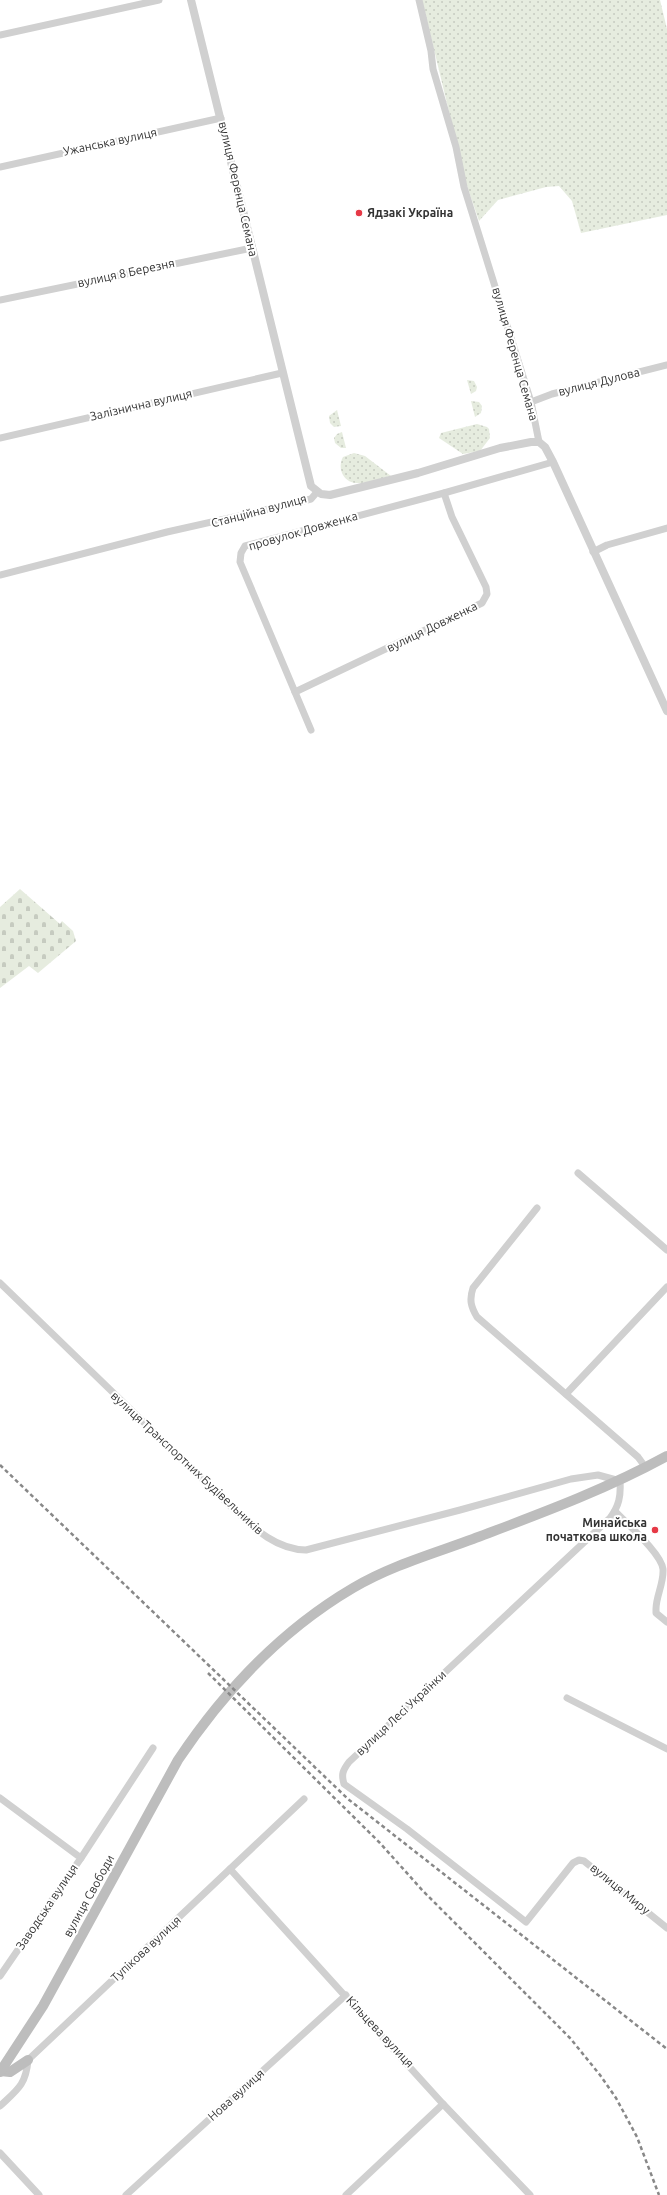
<svg xmlns="http://www.w3.org/2000/svg" width="667" height="2195" font-family="Ubuntu,sans-serif">
	<defs>
		<pattern id="grass-dots" width="8" height="8" patternUnits="userSpaceOnUse"><rect width="8" height="8" fill="#e6ecdf"/><path d="M2 2h.1M6 6h.1" fill="none" stroke="#c6cbc0" stroke-width="1.8" stroke-linecap="round"/></pattern>
		<pattern id="cemetery-stones" width="16" height="16" patternUnits="userSpaceOnUse"><rect width="16" height="16" fill="#e6ecdf"/><path d="M2 7V4a2 2 0 0 1 4 0v3zM10 15v-3a2 2 0 0 1 4 0v3z" fill="#c6cbc0"/></pattern>
	</defs>
	<rect width="100%" height="100%" fill="#fff"/>
	<g fill="url(#grass-dots)">
		<polygon points="422,0 660,0 667,29 667,215 581,233 572,201 559,186 546,187 498,200 479,221 467,186"/>
		<polygon points="467,380 474,381 477,387 476,391 471,394"/>
		<polygon points="471,401 479,402 482,406 481,413 475,417"/>
		<polygon points="337,410 341,426 334,427 330,423 329,416"/>
		<polygon points="477,424 487,427 489,429 490,438 480,451 463,454 439,438 441,433"/>
		<polygon points="342,432 346,448 341,448 335,443 334,438 337,434"/>
		<path d="M354,453l11,3 26,20c-10,2 -25,8 -35,7 -13,-1 -19,-15 -13,-26z"/>
	</g>
	<polygon fill="url(#cemetery-stones)" points="20,889 60,924 62,921 73,931 76,941 38,973 29,966 0,988 0,907"/>
	<g fill="none" stroke-linecap="round" stroke-linejoin="round">
		<g stroke="#d0d0d0" stroke-width="7">
			<polyline points="419,0 431,51 433,69 456,147 464,187 531,402 539,442"/>
			<polyline points="0,35 159,0"/>
			<polyline points="0,167 221,118"/>
			<polyline points="0,300 252,248"/>
			<polyline points="531,402 552,394 667,365"/>
			<polyline points="0,438 282,373"/>
			<polyline points="593,552 607,545 667,528"/>
			<polyline points="0,575 167,532 287,505 311,499 317,492"/>
			<polyline points="295,692 482,603 487,594 486,587 452,517 444,493"/>
			<polyline points="311,730 240,562 241,553 245,546 444,493 553,462"/>
			<polyline points="578,1173 667,1250"/>
			<path d="M537,1208l-64,80c-4,12 -2,19 4,29l161,140 8,11"/>
			<path d="M0,1283l228,221c23,21 45,45 78,46l154,-40 111,-31 27,-4 22,6c1,15 -1,25 -10,37l-261,244c-6,8 -8,12 -5,22l63,45 119,93 47,-59 6,-3 5,1 83,67"/>
			<polyline points="566,1394 667,1287"/>
			<path d="M615,1511c12,13 46,42 48,58 1,14 -7,27 -7,40v4l11,9"/>
			<polyline points="567,1698 667,1749"/>
			<polyline points="0,1798 81,1858 0,1976"/>
			<polyline points="81,1858 153,1748"/>
			<polyline points="230,1869 443,2104 530,2195"/>
			<path d="M0,2106c17,-16 26,-21 28,-46l276,-261"/>
			<polyline points="0,2153 39,2195"/>
			<polyline points="126,2195 346,1995"/>
			<polyline points="346,2195 443,2104"/>
		</g>
		<polyline stroke="#d0d0d0" stroke-width="8" points="191,0 311,486 321,494 330,495 418,473 500,448 531,442 539,442 545,447 553,462 667,711"/>
		<g stroke="#bdbdbd" stroke-width="10">
			<polyline points="0,2071 10,2072 28,2060"/>
			<path d="M0,2072l43,-66 135,-246c46,-69 102,-129 175,-172 37,-22 79,-34 120,-49 66,-25 132,-49 194,-83"/>
		</g>
		<g stroke="#888" stroke-width="2.5" stroke-dasharray="4 3" stroke-linecap="butt">
			<polyline points="0,1465 348,1799 667,2049"/>
			<polyline points="208,1673 380,1843 423,1891 570,2038 600,2075 616,2098 637,2137 659,2195"/>
		</g>
	</g>
	<g fill="#e63946" stroke="#fff" stroke-width="1.5">
		<circle cx="359" cy="213" r="4"/>
		<circle cx="655" cy="1530" r="4"/>
	</g>
	<g text-anchor="middle" stroke-width="4" stroke-linejoin="round" paint-order="stroke">
		<g font-size="12" fill="#333" stroke="#fff">
			<text transform="translate(110 142) rotate(-12)" y="4">Ужанська вулиця</text>
			<text transform="translate(238 189) rotate(77)" y="4">вулиця Ференца Семана</text>
			<text transform="translate(126 273) rotate(-12)" y="4">вулиця 8 Березня</text>
			<text transform="translate(515 354) rotate(74)" y="4">вулиця Ференца Семана</text>
			<text transform="translate(599 382) rotate(-14)" y="4">вулиця Дулова</text>
			<text transform="translate(141 405) rotate(-13)" y="4">Залізнична вулиця</text>
			<text transform="translate(259 511) rotate(-15)" y="4">Станційна вулиця</text>
			<text transform="translate(303 531) rotate(-16)" y="4">провулок Довженка</text>
			<text transform="translate(432 627) rotate(-26)" y="4">вулиця Довженка</text>
			<text transform="translate(187 1463) rotate(43)" y="4">вулиця Транспортних Будівельників</text>
			<text transform="translate(401 1713) rotate(-43)" y="4">вулиця Лесі Українки</text>
			<text transform="translate(620 1889) rotate(39)" y="4">вулиця Миру</text>
			<text transform="translate(89 1896) rotate(-61)" y="4">вулиця Свободи</text>
			<text transform="translate(47 1907) rotate(-56)" y="4">Заводська вулиця</text>
			<text transform="translate(146 1949) rotate(-43)" y="4">Тупікова вулиця</text>
			<text transform="translate(380 2032) rotate(47)" y="4">Кільцева вулиця</text>
			<text transform="translate(236 2095) rotate(-42)" y="4">Нова вулиця</text>
		</g>
		<g font-size="12" font-weight="bold" fill="#333" stroke="#fff" text-anchor="start">
			<text x="367" y="217">Ядзакі Україна</text>
			<text x="647" y="1527" text-anchor="end">Минайська<tspan x="647" dy="14">початкова школа</tspan></text>
		</g>
	</g>
</svg>
